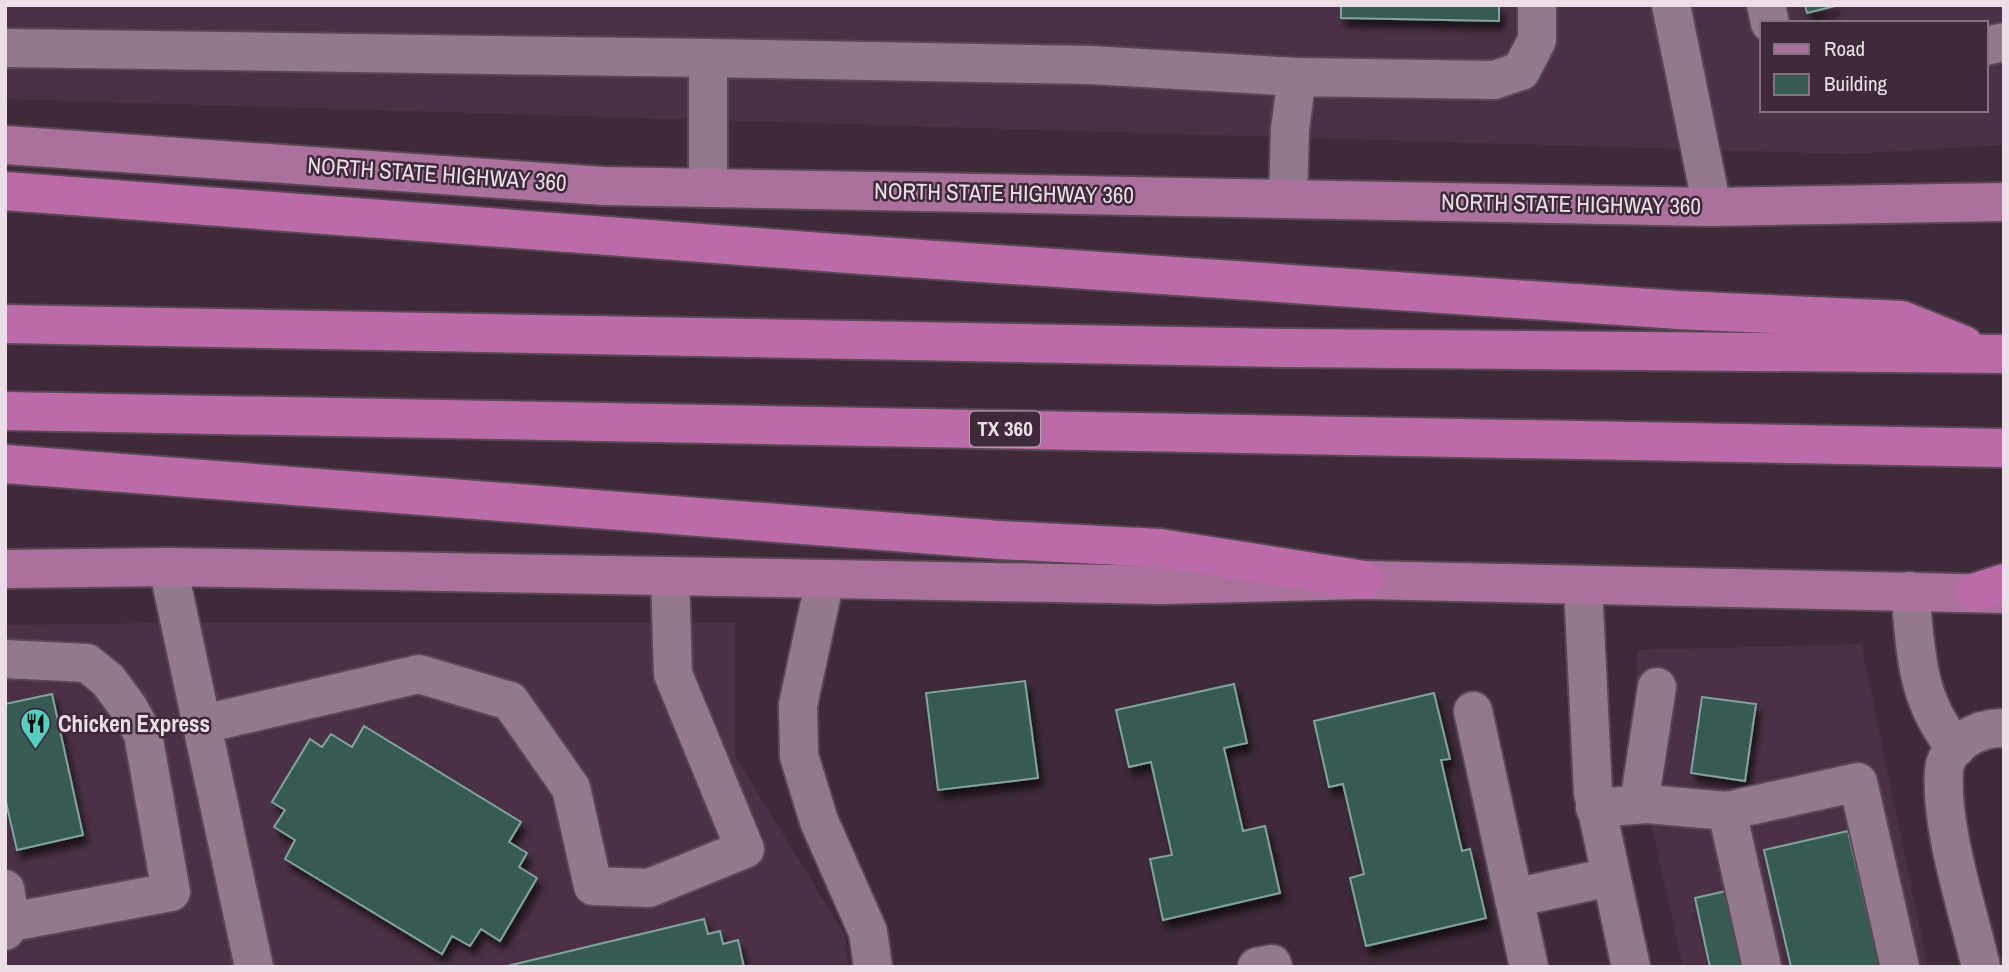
<svg xmlns="http://www.w3.org/2000/svg" width="2009" height="972" font-family="'Archivo Narrow',sans-serif">
	<defs>
		<filter id="shadow"><feDropShadow dx="4.5" dy="8" stdDeviation="3.5" flood-color="#0009"/></filter>
	</defs>
	<rect width="100%" height="100%" fill="#3e2a39"/>
	<g fill="#4b3145" fill-rule="evenodd">
		<path d="M5,5h1999v140l-156,9 -1843,-55zM1762,23h224v87h-224z"/>
		<polygon points="155,623 735,623 735,756 845,935 848,967 5,967 5,625"/>
		<polygon points="1861,644 1928,967 1683,967 1634,746 1637,650"/>
	</g>
	<g fill="#385a55" stroke="#80a39e" stroke-width="2" filter="url(#shadow)">
		<polygon points="1341,5 1499,5 1499,21 1341,18"/>
		<polygon points="1805,5 1839,5 1807,13"/>
		<polygon points="1025,681 1038,778 938,790 926,693"/>
		<polygon points="1234,684 1247,743 1224,748 1243,831 1265,826 1280,893 1163,920 1150,859 1172,855 1151,762 1129,767 1116,710"/>
		<polygon points="1434,693 1450,759 1441,760 1462,851 1470,849 1486,918 1366,946 1350,878 1364,874 1343,784 1329,787 1314,721"/>
		<polygon points="52,694 83,835 17,850 5,798 5,704"/>
		<polygon points="1702,697 1756,704 1745,781 1691,773"/>
		<polygon points="364,726 521,822 509,842 527,853 519,867 537,878 500,941 481,929 470,946 452,936 442,954 285,859 295,840 274,827 285,810 272,802 310,739 322,747 331,734 352,747"/>
		<polygon points="1848,831 1880,967 1791,967 1764,850"/>
		<polygon points="1730,890 1748,967 1710,967 1695,898"/>
		<polygon points="704,919 708,934 720,931 723,944 738,940 744,967 503,967"/>
	</g>
	<g fill="none" stroke-linecap="round" stroke-linejoin="round">
		<defs>
			<g id="minor">
				<polyline points="1671,5 1712,207"/>
				<polyline points="1766,5 1770,23"/>
				<polyline points="1986,46 2004,42"/>
				<polyline points="5,48 708,58"/>
				<polyline points="708,188 708,58 1090,65 1297,77"/>
				<polyline points="1288,199 1290,129 1297,77 1494,80 1521,71 1537,40 1537,5"/>
				<polyline points="168,567 254,967"/>
				<polyline points="825,579 798,705 799,756 819,821 868,932 873,967"/>
				<polyline points="1583,586 1593,792 1631,967"/>
				<path d="M1910,591c6,60 5,108 46,157"/>
				<polyline points="5,659 87,663 108,680 128,707 143,734 171,892 11,922"/>
				<polyline points="1473,711 1529,967"/>
				<polyline points="203,724 419,674 510,701 571,788 593,886 649,888 745,849 673,674 670,576"/>
				<polyline points="1639,804 1657,687"/>
				<polyline points="1595,808 1647,804 1727,811"/>
				<polyline points="5,889 11,922 5,931"/>
				<polyline points="1514,898 1610,877"/>
				<polyline points="1257,967 1272,964 1273,967"/>
				<polyline points="1762,967 1727,811 1858,782 1900,967"/>
				<path d="M1981,967c-13,-57 -41,-139 -37,-196 2,-27 35,-44 60,-43"/>
			</g>
			<g id="major">
				<polyline points="5,145 603,186 1712,207 2004,202"/>
				<polyline points="5,569 168,567 1162,585 1364,580 2004,594"/>
			</g>
			<g id="highway">
				<polyline points="5,191 863,255 1679,310 1902,320 1964,345"/>
				<polyline points="5,324 1286,348 2004,354"/>
				<polyline points="5,411 2004,448"/>
				<polyline points="5,464 1000,540 1160,548 1364,580"/>
				<polyline points="1976,592 2004,583"/>
			</g>
		</defs>
		<use href="#minor" stroke="#594754" stroke-width="42"/>
		<use href="#major" stroke="#594754" stroke-width="42"/>
		<use href="#highway" stroke="#594754" stroke-width="42"/>
		<use href="#minor" stroke="#927a8c" stroke-width="38"/>
		<use href="#major" stroke="#ab719d" stroke-width="38"/>
		<use href="#highway" stroke="#bc6ba9" stroke-width="38"/>
	</g>
	<defs>
		<symbol id="restaurant-pin" viewBox="-11 -11 22 30"><path d="M0 17L-7.5 6A9.5 9.5 0 1 1 7.5 6Z" fill="#57cec1" stroke="#3e2a39"/><path d="M-5-6h1v4h1v-4h1v4h1v-4h1v5L-1.5 .5V6h-2V.5L-5-1ZM5-6V6H3V1.5H1.5Q1.5-4 5-6Z" fill="#111"/></symbol>
	</defs>
	<g fill-rule="evenodd">
		<use href="#restaurant-pin" x="18" y="706" width="35" height="47"/>
	</g>
	<g text-anchor="middle" stroke-width="5" stroke-linejoin="round" paint-order="stroke">
		<rect fill="#3e2a39" stroke="#b8a8b4" stroke-width="2" x="970" y="411.5" width="70" height="35" rx="5"/>
		<g font-size="21" font-weight="bold" fill="#ecdee8">
			<text x="1005" y="436">TX 360</text>
		</g>
		<g font-size="23" fill="#ecdee8" stroke="#3e2a39">
			<text transform="translate(437 174) rotate(4)" y="8">NORTH STATE HIGHWAY 360</text>
			<text transform="translate(1004 193) rotate(1)" y="8">NORTH STATE HIGHWAY 360</text>
			<text transform="translate(1571 204) rotate(1)" y="8">NORTH STATE HIGHWAY 360</text>
		</g>
		<g font-size="23" font-weight="bold" fill="#ecdee8" stroke="#3e2a39" text-anchor="start">
			<text x="58" y="732">Chicken Express</text>
		</g>
	</g>
	<rect width="2009" height="972" fill="none" stroke="#ecdee8" stroke-width="14"/>
	<rect x="1760" y="21" width="228" height="91" fill="#3e2a39" stroke="#84727f" stroke-width="2"/>
	<rect x="1774" y="44" width="35" height="10" fill="#ab719d" stroke="#84727f" stroke-width="2"/>
	<text x="1824" y="56" font-size="21" fill="#ecdee8">Road</text>
	<rect x="1774" y="74" width="35" height="21" fill="#385a55" stroke="#84727f" stroke-width="2"/>
	<text x="1824" y="91" font-size="21" fill="#ecdee8">Building</text>
</svg>
